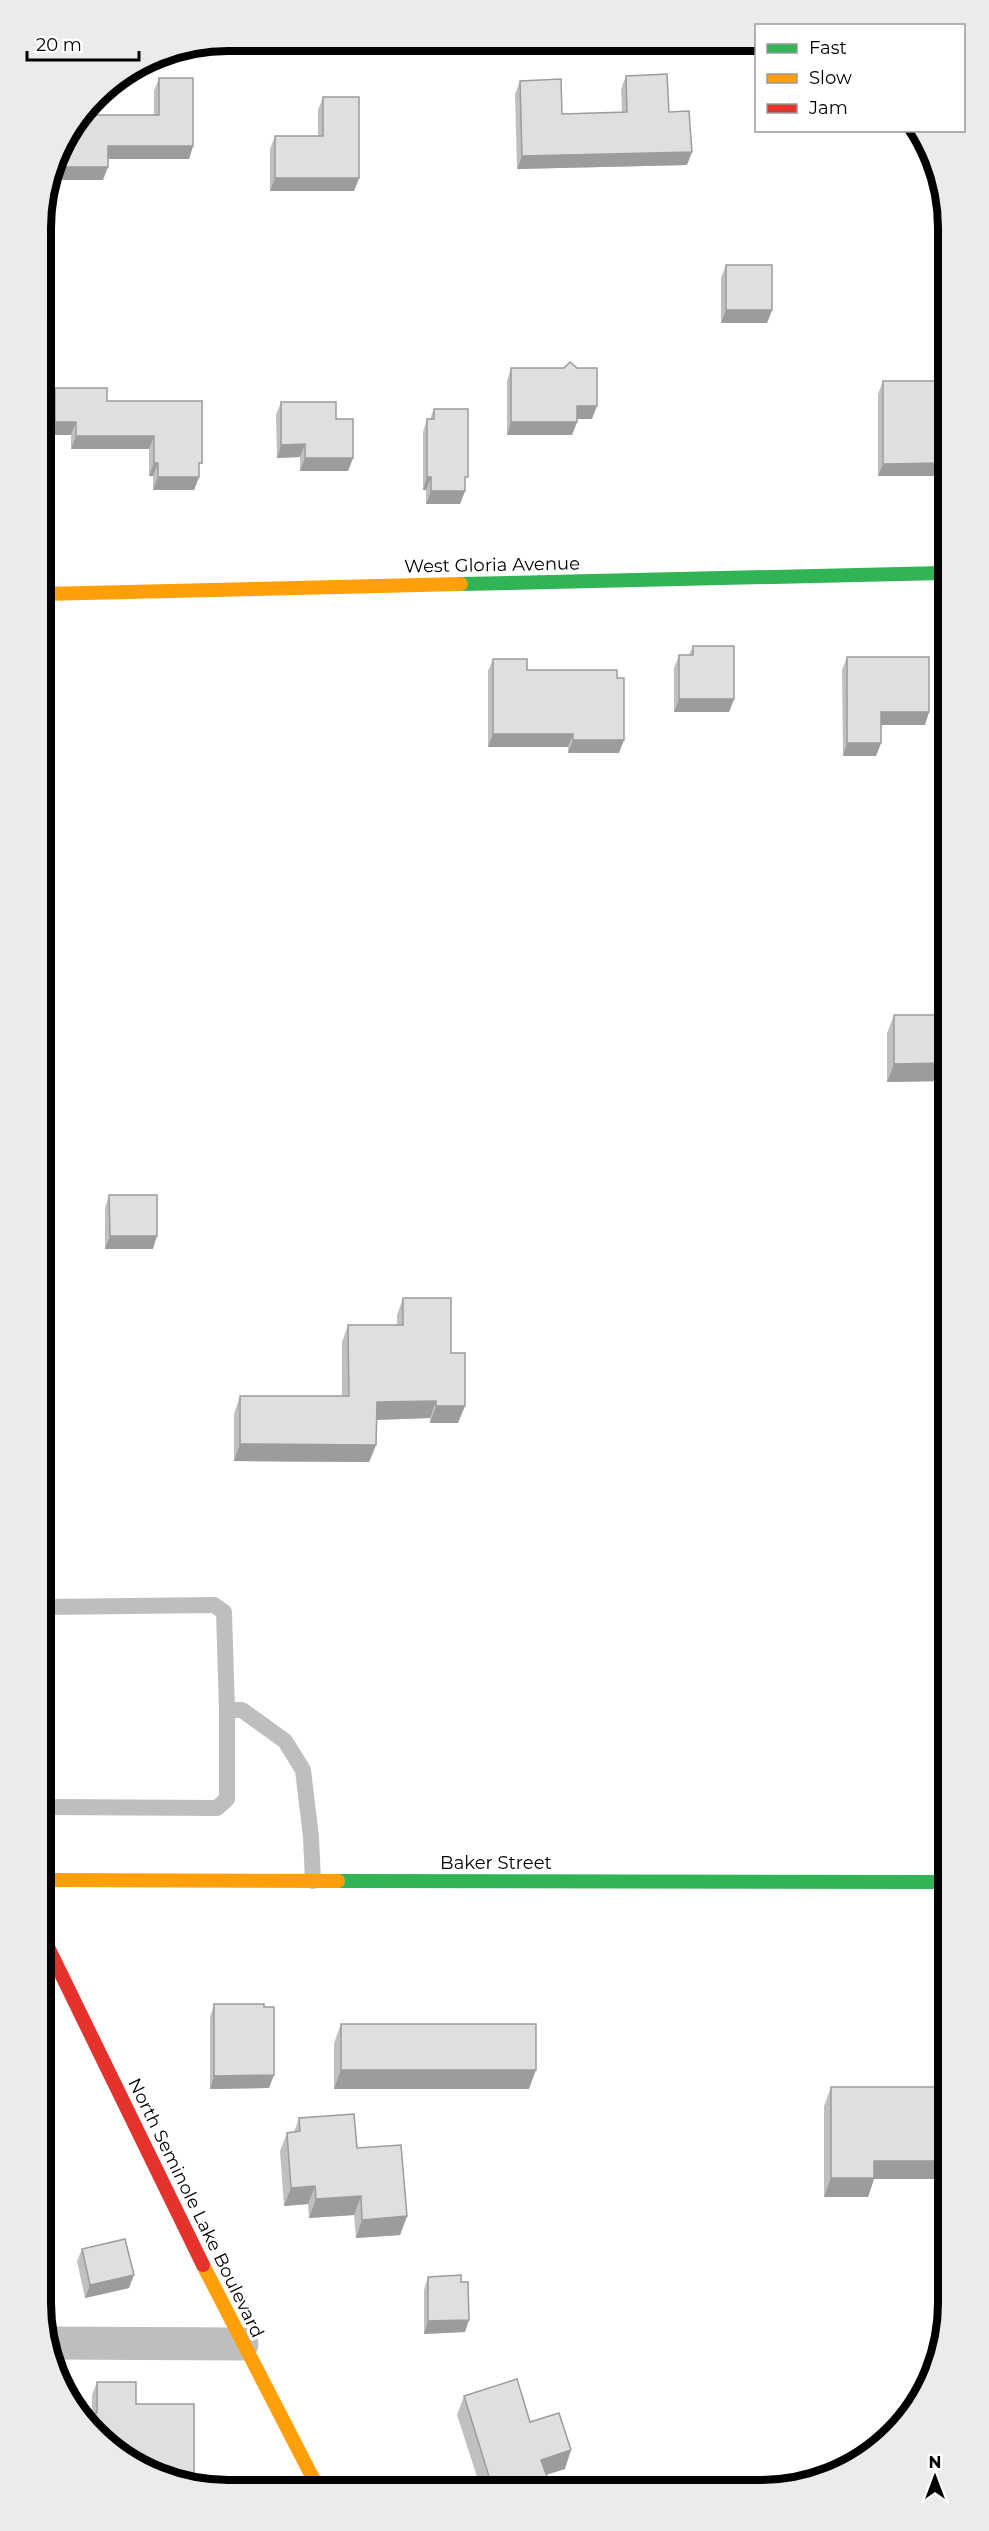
<svg xmlns="http://www.w3.org/2000/svg" width="989" height="2531" font-family="Montserrat,sans-serif">
	<rect width="100%" height="100%" fill="#fff"/>
	<g fill="none" stroke-linecap="round" stroke-linejoin="round">
		<g stroke="#bebebe" stroke-width="16">
			<polyline points="45,1607 214,1605 224,1612 227,1710 242,1710 285,1741 303,1770 311,1837 313,1881"/>
			<polyline points="45,1807 217,1808 227,1799 227,1710"/>
		</g>
		<polyline stroke="#bebebe" stroke-width="33" points="47,2343 242,2344"/>
		<g stroke="#30b455" stroke-width="14">
			<polyline points="461,584 943,573"/>
			<polyline points="338,1881 947,1882"/>
		</g>
		<g stroke="#ff9f0a" stroke-width="14">
			<polyline points="42,594 461,584"/>
			<polyline points="46,1880 338,1881"/>
			<polyline points="203,2265 317,2486"/>
		</g>
		<polyline stroke="#e5322d" stroke-width="14" points="46,1943 203,2265"/>
	</g>
	<g fill="#c0c0c0">
		<polygon points="626,76 669,112 687,165 517,169 515,94 520,81 562,114 622,112 621,89"/>
		<polygon points="159,78 193,146 189,159 108,159 103,180 50,180 154,115 154,91"/>
		<polygon points="323,97 359,178 354,191 270,191 270,149 275,136 318,136 318,110"/>
		<polygon points="726,265 772,310 767,323 721,323 721,278"/>
		<polygon points="511,368 592,419 577,419 577,422 572,435 507,435 507,381"/>
		<polygon points="883,381 943,381 943,476 878,476 878,394"/>
		<polygon points="55,388 107,401 199,472 199,477 194,490 153,490 153,476 149,476 149,449 71,449 71,435 50,435 50,401"/>
		<polygon points="281,402 336,419 353,458 348,471 300,471 300,457 277,458 276,415"/>
		<polygon points="434,409 465,486 465,491 460,504 426,504 426,490 423,490 423,432 427,419 430,419"/>
		<polygon points="693,646 734,699 729,712 674,712 674,668 679,655 689,655"/>
		<polygon points="847,657 929,712 925,725 881,725 881,743 876,756 843,756 842,670"/>
		<polygon points="493,659 527,670 619,753 568,753 568,747 488,747 488,671"/>
		<polygon points="944,1005 945,1081 887,1082 887,1033 894,1015 942,1015"/>
		<polygon points="109,1195 153,1249 105,1249 105,1208"/>
		<polygon points="403,1298 451,1353 458,1423 430,1423 430,1418 377,1420 376,1445 369,1462 234,1461 234,1414 240,1396 342,1396 342,1342 348,1325 397,1325 397,1315"/>
		<polygon points="214,2004 269,2088 210,2089 210,2017"/>
		<polygon points="341,2024 529,2089 334,2089 334,2043"/>
		<polygon points="831,2087 947,2087 948,2170 944,2179 874,2179 868,2197 824,2197 824,2106"/>
		<polygon points="299,2118 357,2148 407,2216 400,2235 356,2238 354,2215 309,2218 308,2204 284,2206 280,2151 287,2133 294,2132"/>
		<polygon points="82,2249 129,2288 85,2298 77,2261"/>
		<polygon points="428,2277 465,2332 424,2334 424,2290"/>
		<polygon points="97,2382 136,2404 194,2483 192,2487 145,2471 96,2436 92,2413 92,2395"/>
		<polygon points="464,2396 530,2422 565,2469 546,2475 550,2485 480,2486 457,2415"/>
	</g>
	<g fill="#9c9c9c">
		<polygon points="108,146 193,146 189,159 103,159"/>
		<polygon points="692,152 687,165 517,169 522,156"/>
		<polygon points="54,167 108,167 103,180 50,180"/>
		<polygon points="275,178 359,178 354,191 270,191"/>
		<polygon points="726,310 772,310 767,323 721,323"/>
		<polygon points="577,406 597,406 592,419 572,419"/>
		<polygon points="55,422 76,422 71,435 50,435"/>
		<polygon points="511,422 577,422 572,435 507,435"/>
		<polygon points="76,436 154,436 149,449 71,449"/>
		<polygon points="305,444 300,457 277,458 281,445"/>
		<polygon points="305,458 353,458 348,471 300,471"/>
		<polygon points="154,463 158,463 153,476 149,476"/>
		<polygon points="943,463 943,476 878,476 883,464"/>
		<polygon points="158,477 199,477 194,490 153,490"/>
		<polygon points="427,477 431,477 426,490 423,490"/>
		<polygon points="431,491 465,491 460,504 426,504"/>
		<polygon points="679,699 734,699 729,712 674,712"/>
		<polygon points="881,712 929,712 925,725 876,725"/>
		<polygon points="493,734 573,734 568,747 488,747"/>
		<polygon points="573,740 624,740 619,753 568,753"/>
		<polygon points="847,743 881,743 876,756 843,756"/>
		<polygon points="945,1063 945,1081 887,1082 894,1064"/>
		<polygon points="110,1236 157,1236 153,1249 105,1249"/>
		<polygon points="436,1401 430,1418 371,1420 377,1402"/>
		<polygon points="436,1406 465,1406 458,1423 430,1423"/>
		<polygon points="240,1444 376,1445 369,1462 234,1461"/>
		<polygon points="341,2070 536,2070 529,2089 334,2089"/>
		<polygon points="274,2075 269,2088 210,2089 214,2076"/>
		<polygon points="874,2161 948,2161 948,2170 944,2179 874,2179 868,2197 824,2197 831,2178"/>
		<polygon points="315,2186 308,2204 284,2206 291,2188"/>
		<polygon points="361,2196 354,2215 309,2218 316,2199"/>
		<polygon points="407,2216 400,2235 356,2238 362,2220"/>
		<polygon points="134,2275 129,2288 85,2298 90,2285"/>
		<polygon points="469,2320 465,2332 424,2334 428,2321"/>
		<polygon points="571,2450 565,2469 535,2478 541,2460"/>
		<polygon points="121,2454 140,2454 136,2465"/>
	</g>
	<g fill="#dfdfdf" stroke="#9c9c9c" stroke-width="1.5">
		<polygon points="667,74 669,112 689,111 692,152 522,156 520,81 561,79 562,114 627,112 626,76"/>
		<polygon points="159,78 193,78 193,146 108,146 108,167 54,167 60,146 83,115 159,115"/>
		<polygon points="323,97 359,97 359,178 275,178 275,136 323,136"/>
		<rect x="726" y="265" width="46" height="45"/>
		<polygon points="570,362 577,368 597,368 597,406 577,406 577,422 511,422 511,368 564,368"/>
		<polygon points="883,381 943,381 943,463 883,464"/>
		<polygon points="55,388 107,388 107,401 202,401 202,463 199,463 199,477 158,477 158,463 154,463 154,436 76,436 76,422 55,422"/>
		<polygon points="281,402 336,402 336,419 353,419 353,458 305,458 305,444 281,445"/>
		<polygon points="434,409 468,409 468,477 465,477 465,491 431,491 431,477 427,477 427,419 434,419"/>
		<polygon points="693,646 734,646 734,699 679,699 679,655 693,655"/>
		<polygon points="847,657 929,657 929,712 881,712 881,743 847,743"/>
		<polygon points="493,659 527,659 527,670 617,670 617,678 624,678 624,740 573,740 573,734 493,734"/>
		<polygon points="894,1015 945,1015 945,1063 894,1064"/>
		<polygon points="109,1195 157,1195 157,1236 110,1236"/>
		<polygon points="403,1298 451,1298 451,1353 465,1353 465,1406 436,1406 436,1401 377,1402 376,1445 240,1444 240,1396 349,1396 348,1325 403,1325"/>
		<polygon points="214,2004 264,2004 264,2007 274,2007 274,2075 214,2076"/>
		<rect x="341" y="2024" width="195" height="46"/>
		<polygon points="831,2087 947,2087 948,2161 874,2161 874,2178 831,2178"/>
		<polygon points="354,2114 357,2148 401,2145 407,2216 362,2220 361,2196 316,2199 315,2186 291,2188 287,2133 300,2131 299,2118"/>
		<polygon points="125,2239 134,2275 90,2285 82,2249"/>
		<polygon points="461,2275 461,2282 468,2282 469,2320 428,2321 428,2277"/>
		<polygon points="517,2379 530,2422 559,2413 571,2450 541,2460 550,2485 512,2486 511,2482 500,2486 492,2486 464,2396"/>
		<polygon points="97,2382 136,2382 136,2404 194,2404 194,2483 226,2483 226,2487 192,2487 145,2471 140,2468 140,2454 121,2454 96,2436 83,2413 97,2413"/>
	</g>
	<g text-anchor="middle" stroke-width="6" stroke-linejoin="round" paint-order="stroke">
		<g font-size="18" fill="#000" stroke="#fff">
			<text transform="translate(492 565) rotate(-1)" y="6">West Gloria Avenue</text>
			<text x="496" y="1869">Baker Street</text>
			<text transform="translate(196 2208) rotate(64)" y="6">North Seminole Lake Boulevard</text>
		</g>
	</g>
	<path d="M0 0H989V2531H0ZM228 51H761A177 177 0 0 1 938 228V2303A177 177 0 0 1 761 2480H228A177 177 0 0 1 51 2303V228A177 177 0 0 1 228 51Z" fill="#ebebeb" fill-rule="evenodd"/>
	<path fill="none" stroke="#000" stroke-width="8" d="M228 51H761A177 177 0 0 1 938 228V2303A177 177 0 0 1 761 2480H228A177 177 0 0 1 51 2303V228A177 177 0 0 1 228 51Z"/>
	<rect x="755" y="24" width="210" height="108" fill="#ffffff" stroke="#999999" stroke-width="1.5"/>
	<rect x="767" y="44" width="30" height="9" fill="#30b455" stroke="#999999" stroke-width="1.5"/>
	<text x="809" y="54" font-size="18" fill="#000000">Fast</text>
	<rect x="767" y="74" width="30" height="9" fill="#ff9f0a" stroke="#999999" stroke-width="1.5"/>
	<text x="809" y="84" font-size="18" fill="#000000">Slow</text>
	<rect x="767" y="104" width="30" height="9" fill="#e5322d" stroke="#999999" stroke-width="1.5"/>
	<text x="809" y="114" font-size="18" fill="#000000">Jam</text>
	<g transform="translate(935 2477)" stroke="#ffffff" stroke-width="4.5" paint-order="stroke">
	<path d="M0-4.5L10 22L0 15L-10 22Z" fill="#000000"/>
	<text y="-9" font-size="16" font-weight="bold" text-anchor="middle" fill="#000000">N</text>
	</g>
	<path d="M27 51v9h112v-9" fill="none" stroke="#000000" stroke-width="3"/>
	<text x="36" y="51" font-size="18" fill="#000000" stroke="#ffffff" stroke-width="4.5" paint-order="stroke">20 m</text>
</svg>
